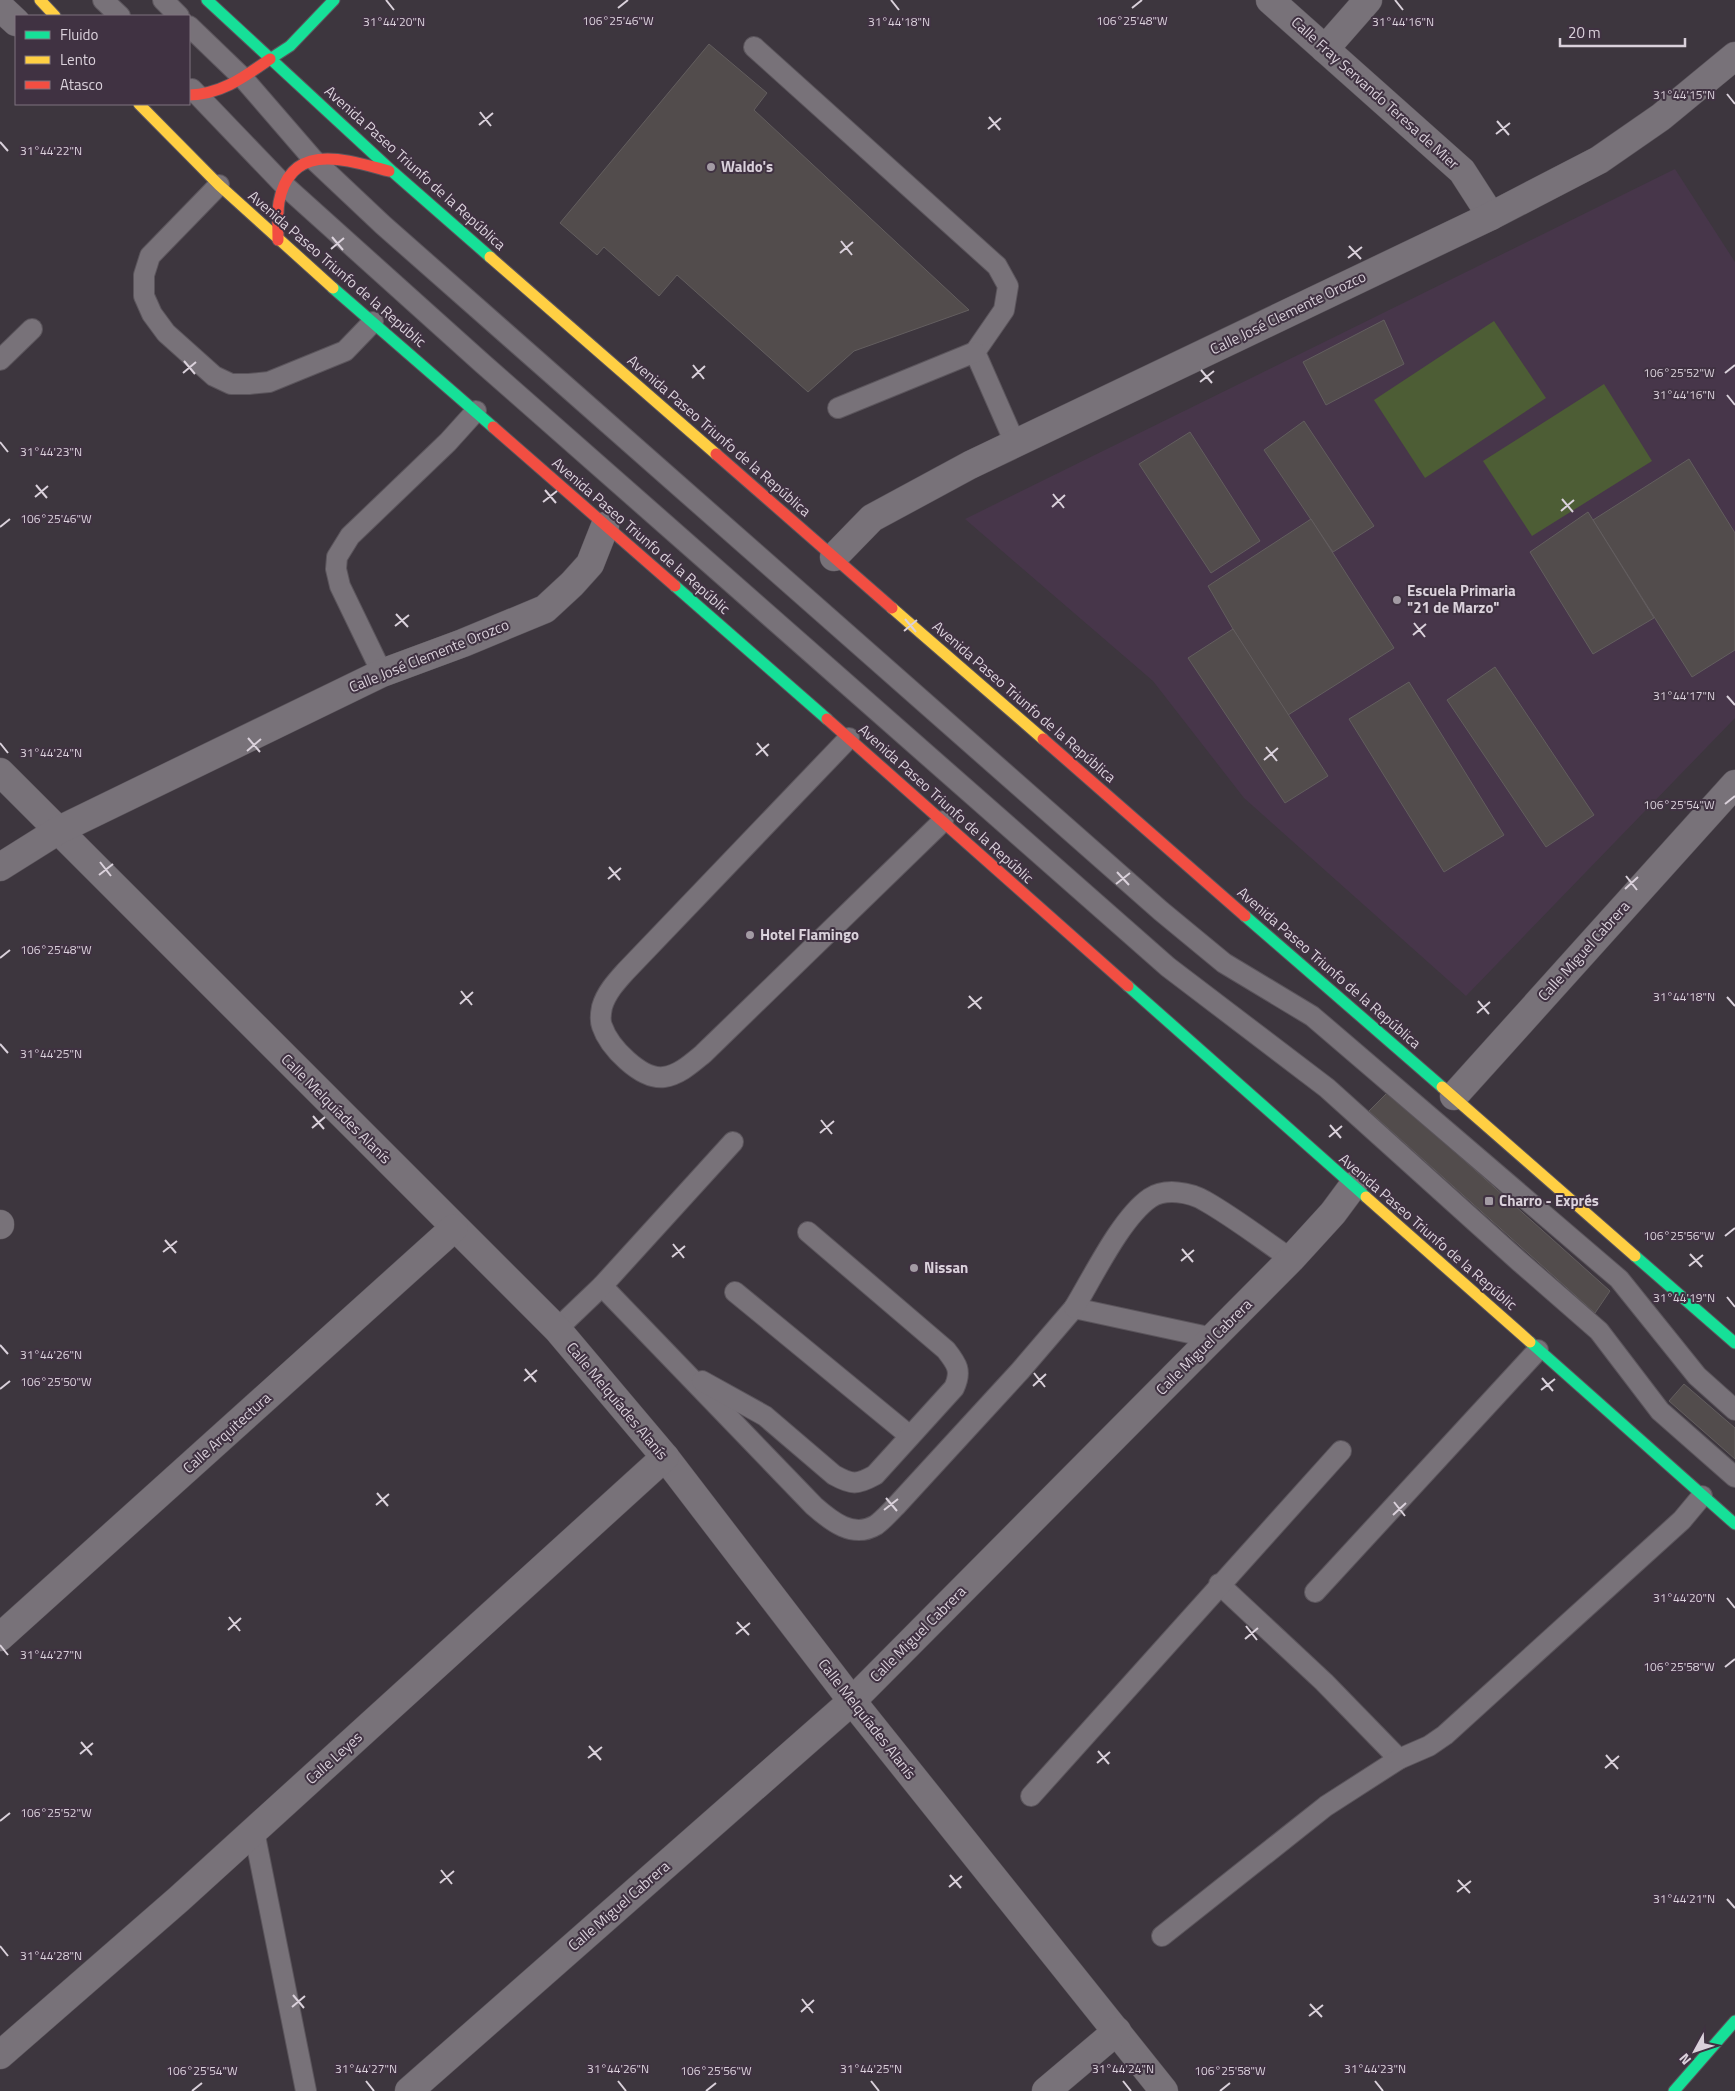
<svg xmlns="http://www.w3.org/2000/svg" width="1735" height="2091" font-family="'Titillium Web',sans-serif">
	<rect width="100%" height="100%" fill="#3d363e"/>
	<polygon fill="#47364a" points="1675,169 1735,262 1735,718 1466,996 1244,798 1153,681 965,519"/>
	<g fill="#4d5d35">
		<polygon points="1494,321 1546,398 1425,478 1374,400"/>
		<polygon points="1604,384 1652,461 1532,536 1483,461"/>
	</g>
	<g fill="#524c4c" stroke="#635e5f">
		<polygon points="709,44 767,93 754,110 969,310 854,351 808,392 677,275 659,296 604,247 597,255 560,223"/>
		<polygon points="1384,320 1404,364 1326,405 1303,362"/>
		<polygon points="1304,421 1374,526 1333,552 1264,450"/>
		<polygon points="1190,432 1260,541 1211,573 1139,464"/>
		<polygon points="1689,459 1735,533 1735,650 1692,677 1593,520"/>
		<polygon points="1588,512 1654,618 1593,654 1530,552"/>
		<polygon points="1311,519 1394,648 1288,715 1233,629 1208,586"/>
		<polygon points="1233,629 1328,776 1285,803 1188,658"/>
		<polygon points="1495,667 1594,815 1546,847 1447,700"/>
		<polygon points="1409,682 1504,835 1444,872 1349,719"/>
		<polygon points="1388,1092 1610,1291 1595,1313 1369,1111"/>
		<polygon points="1684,1384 1735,1428 1735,1459 1669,1401"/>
	</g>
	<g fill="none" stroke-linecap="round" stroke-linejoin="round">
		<defs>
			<g id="lane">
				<polyline points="103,0 120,16"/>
				<polyline points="163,0 179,16"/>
				<polyline points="189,26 243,78 313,159 383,225 1161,911 1224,963 1312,1016 1619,1279 1697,1376 1735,1410"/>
				<polyline points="754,47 997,266 1008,286 1004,310 975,352 1015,443"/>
				<polyline points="192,89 284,185 482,363 1168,967 1327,1088 1520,1262 1599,1331 1660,1411 1735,1477"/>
				<polyline points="219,185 150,256 144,275 144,296 152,314 166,333 214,376 231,384 249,384 269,382 345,351 373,322"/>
				<polyline points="0,360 32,329"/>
				<polyline points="838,408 975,352"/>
				<polyline points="382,673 340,586 336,569 337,557 350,536 448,442 476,411"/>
				<path d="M849,738l-224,234c-9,10 -19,21 -23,35 -1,5 -2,14 0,19 7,21 39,54 62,51 15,-2 28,-14 39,-23l240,-233"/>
				<path d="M602,1286l212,220c17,15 39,33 62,19 7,-5 14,-13 20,-19l124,-135 54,-63 139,30"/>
				<polyline points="735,1292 910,1436"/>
				<path d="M1074,1308c19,-31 47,-90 76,-110 15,-10 40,-6 55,3 30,17 58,39 86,58"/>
				<polyline points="557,1329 602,1286 733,1142"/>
				<path d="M702,1381l63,35 69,59c18,10 23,10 41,0l79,-87c8,-17 3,-24 -8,-38l-138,-118"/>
				<polyline points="1219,1584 1324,1682 1399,1759"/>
				<polyline points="1315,1592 1538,1350"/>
				<polyline points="1031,1796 1341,1451"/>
				<polyline points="254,1831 306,2091"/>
				<polyline points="1162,1936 1326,1806 1399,1759 1429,1746 1445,1735 1682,1520 1702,1496"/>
			</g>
			<g id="street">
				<polyline points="1270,0 1462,171 1491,216"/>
				<polyline points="0,7 16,22"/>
				<polyline points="1325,49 1368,0"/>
				<polyline points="834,557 872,518 970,465 1491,216 1599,160 1661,117 1735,56"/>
				<polyline points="0,772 557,1329 665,1457 852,1701 1164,2091"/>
				<polyline points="0,867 59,830 382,673 463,643 545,609 572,584 590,564 605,526"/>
				<polyline points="1454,1096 1735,784"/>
				<polyline points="0,1224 0,1225"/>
				<polyline points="0,1637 454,1228"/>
				<polyline points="0,2055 179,1899 665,1457"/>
				<polyline points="409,2091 852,1701 1291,1259 1333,1213 1353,1186"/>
				<polyline points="1046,2091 1117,2031"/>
			</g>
			<g id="fast">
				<polyline points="207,0 393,172 490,257"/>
				<polyline points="270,59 290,46 334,0"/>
				<polyline points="333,288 493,427"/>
				<polyline points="675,586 827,719"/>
				<polyline points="1245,916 1442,1087"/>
				<polyline points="1128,986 1366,1197"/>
				<polyline points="1635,1256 1735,1343"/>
				<polyline points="1530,1342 1735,1524"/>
				<polyline points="1674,2091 1735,2021"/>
			</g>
			<g id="slow">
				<polyline points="40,0 55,16"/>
				<polyline points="139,104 219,185 333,288"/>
				<polyline points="490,257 716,454"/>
				<polyline points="892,608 1043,739"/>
				<polyline points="1442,1087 1635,1256"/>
				<polyline points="1366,1197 1530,1342"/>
			</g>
			<g id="jam">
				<path d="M189,95c33,-1 55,-18 81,-36"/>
				<path d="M278,240c0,-12 -1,-26 1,-38 12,-62 68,-42 110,-31"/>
				<polyline points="493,427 675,586"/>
				<polyline points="716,454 892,608"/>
				<polyline points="827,719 1128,986"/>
				<polyline points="1043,739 1245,916"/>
			</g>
		</defs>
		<use href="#lane" stroke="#5b555c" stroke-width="22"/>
		<use href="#street" stroke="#5b555c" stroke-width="29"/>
		<use href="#fast" stroke="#5b555c" stroke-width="13"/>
		<use href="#slow" stroke="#5b555c" stroke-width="13"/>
		<use href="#jam" stroke="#5b555c" stroke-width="13"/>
		<use href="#lane" stroke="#787279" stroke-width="20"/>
		<use href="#street" stroke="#787279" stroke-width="28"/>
		<use href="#fast" stroke="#16e098" stroke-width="11"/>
		<use href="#slow" stroke="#ffcf43" stroke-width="11"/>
		<use href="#jam" stroke="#f24e42" stroke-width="11"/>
	</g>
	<path fill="none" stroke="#dad1db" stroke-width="2" d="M386,0l8,10M891,0l8,10M1395,0l8,10M618,8l10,-8M1132,8l10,-8M1727,94l8,10M480,112l11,14M989,117l11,13M1497,121l12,14M479,125l14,-12M988,129l13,-11M1496,134l14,-11M0,142l8,9M332,237l11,13M841,241l11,14M1349,246l12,13M331,249l13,-11M840,253l13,-11M1348,258l14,-11M184,361l11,13M693,365l11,14M1201,370l11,13M183,373l13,-11M1725,373l10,-8M692,378l13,-12M1200,382l14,-11M1727,395l8,10M0,442l8,10M36,485l11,13M545,490l11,13M1053,494l11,14M35,497l13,-11M1562,499l11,13M543,502l14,-11M1052,507l13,-12M1561,511l13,-11M0,527l10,-8M396,614l12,13M905,619l11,13M1414,623l11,14M395,626l14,-11M904,631l13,-11M1413,635l13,-11M1727,696l8,9M248,738l12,14M0,743l8,10M757,743l11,13M1266,747l11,14M247,751l14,-12M756,755l13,-11M1264,760l14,-12M1725,804l10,-8M100,862l11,14M609,867l11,13M1117,872l12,13M99,875l14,-11M1626,876l11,14M608,879l13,-11M1116,884l14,-11M1625,889l13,-12M0,958l10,-8M461,991l11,14M969,996l12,13M1727,997l8,9M1478,1001l11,13M460,1004l13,-12M968,1008l14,-11M1477,1013l13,-11M0,1044l8,9M313,1116l11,13M821,1120l11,14M1330,1125l11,13M312,1128l13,-11M820,1133l14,-12M1329,1137l13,-11M1725,1236l10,-8M165,1240l11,13M673,1244l11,14M1182,1249l11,13M163,1252l14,-11M1690,1254l12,13M672,1257l13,-11M1181,1261l13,-11M1689,1266l14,-11M1727,1297l8,10M0,1345l8,9M525,1369l11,13M1034,1373l11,14M1542,1378l11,13M524,1381l13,-11M1033,1386l13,-12M0,1389l10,-8M1541,1390l14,-11M377,1493l11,13M886,1498l11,13M1394,1502l11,14M376,1505l13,-11M884,1510l14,-11M1393,1515l13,-12M1727,1598l8,10M229,1617l11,14M737,1622l12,13M1246,1626l11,14M228,1630l13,-12M736,1634l14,-11M1245,1639l13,-11M0,1645l8,10M1725,1667l10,-8M81,1742l11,13M589,1746l12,14M1098,1751l11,13M80,1754l13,-11M1606,1755l12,14M588,1758l14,-11M1097,1763l13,-11M1605,1768l14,-12M0,1821l10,-8M441,1870l11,14M950,1875l11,13M1458,1880l12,13M440,1883l14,-12M949,1887l13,-11M1457,1892l14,-11M1727,1899l8,9M0,1946l8,10M293,1995l11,13M802,1999l11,14M1310,2004l12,13M292,2007l13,-11M801,2012l13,-12M1309,2016l14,-11M366,2081l8,10M618,2081l8,10M871,2081l8,10M1123,2081l8,10M1375,2081l8,10M192,2091l10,-8M706,2091l10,-8M1220,2091l10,-8"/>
	<g fill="#a39ba4" stroke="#403242" stroke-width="2">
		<circle cx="711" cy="167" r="5"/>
		<circle cx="1397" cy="600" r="5"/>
		<circle cx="750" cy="935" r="5"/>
		<rect x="1484" y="1196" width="10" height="10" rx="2.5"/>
		<circle cx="914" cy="1268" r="5"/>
	</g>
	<g text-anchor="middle" stroke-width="4" stroke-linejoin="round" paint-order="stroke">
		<g font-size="15" fill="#dad1db" stroke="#403242">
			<text transform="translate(1375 93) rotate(42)" y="5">Calle Fray Servando Teresa de Mier</text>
			<text transform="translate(415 168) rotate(42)" y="5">Avenida Paseo Triunfo de la República</text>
			<text transform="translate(337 269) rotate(41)" y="5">Avenida Paseo Triunfo de la Repúblic</text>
			<text transform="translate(1288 313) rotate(-26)" y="5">Calle José Clemente Orozco</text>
			<text transform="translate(719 436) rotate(41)" y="5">Avenida Paseo Triunfo de la República</text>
			<text transform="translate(641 536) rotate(41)" y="5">Avenida Paseo Triunfo de la Repúblic</text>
			<text transform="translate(429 656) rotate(-22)" y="5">Calle José Clemente Orozco</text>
			<text transform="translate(1024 702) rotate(41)" y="5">Avenida Paseo Triunfo de la República</text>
			<text transform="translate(946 804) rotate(42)" y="5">Avenida Paseo Triunfo de la Repúblic</text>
			<text transform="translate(1584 951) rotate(-48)" y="5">Calle Miguel Cabrera</text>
			<text transform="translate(1329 968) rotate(41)" y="5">Avenida Paseo Triunfo de la República</text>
			<text transform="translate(336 1109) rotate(45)" y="5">Calle Melquíades Alanís</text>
			<text transform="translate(1428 1232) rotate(41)" y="5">Avenida Paseo Triunfo de la Repúblic</text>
			<text transform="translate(1204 1347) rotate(-45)" y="5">Calle Miguel Cabrera</text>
			<text transform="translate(617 1401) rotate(50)" y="5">Calle Melquíades Alanís</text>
			<text transform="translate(227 1433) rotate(-42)" y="5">Calle Arquitectura</text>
			<text transform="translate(918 1634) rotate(-45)" y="5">Calle Miguel Cabrera</text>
			<text transform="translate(867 1719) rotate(52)" y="5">Calle Melquíades Alanís</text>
			<text transform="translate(334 1758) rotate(-42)" y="5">Calle Leyes</text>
			<text transform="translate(619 1906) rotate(-41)" y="5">Calle Miguel Cabrera</text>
		</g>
		<g font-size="15" font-weight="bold" fill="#dad1db" stroke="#403242" text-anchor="start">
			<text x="721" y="172">Waldo's</text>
			<text x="1407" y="596">Escuela Primaria<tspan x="1407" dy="17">"21 de Marzo"</tspan></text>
			<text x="760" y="940">Hotel Flamingo</text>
			<text x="1499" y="1206">Charro - Exprés</text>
			<text x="924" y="1273">Nissan</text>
		</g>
	</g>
	<g font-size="12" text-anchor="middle" fill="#dad1db" stroke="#403242" stroke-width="4" stroke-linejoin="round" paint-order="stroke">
		<text x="618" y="25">106°25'46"W</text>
		<text x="1132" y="25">106°25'48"W</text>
		<text x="1403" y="26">31°44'16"N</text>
		<text x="394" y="26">31°44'20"N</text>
		<text x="899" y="26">31°44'18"N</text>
		<text x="1684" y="99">31°44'15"N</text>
		<text x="51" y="155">31°44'22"N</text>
		<text x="1679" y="377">106°25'52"W</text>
		<text x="1684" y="399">31°44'16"N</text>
		<text x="51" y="456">31°44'23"N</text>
		<text x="56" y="523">106°25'46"W</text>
		<text x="1684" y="700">31°44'17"N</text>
		<text x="51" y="757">31°44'24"N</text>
		<text x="1679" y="809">106°25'54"W</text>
		<text x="56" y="954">106°25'48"W</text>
		<text x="1684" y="1001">31°44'18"N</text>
		<text x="51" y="1058">31°44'25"N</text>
		<text x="1679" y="1240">106°25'56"W</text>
		<text x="1684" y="1302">31°44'19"N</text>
		<text x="51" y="1359">31°44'26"N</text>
		<text x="56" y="1386">106°25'50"W</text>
		<text x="1684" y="1602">31°44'20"N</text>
		<text x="51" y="1659">31°44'27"N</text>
		<text x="1679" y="1671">106°25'58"W</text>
		<text x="56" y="1817">106°25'52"W</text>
		<text x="1684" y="1903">31°44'21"N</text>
		<text x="51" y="1960">31°44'28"N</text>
		<text x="366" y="2073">31°44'27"N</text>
		<text x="618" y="2073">31°44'26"N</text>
		<text x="871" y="2073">31°44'25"N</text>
		<text x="1123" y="2073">31°44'24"N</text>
		<text x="1375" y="2073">31°44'23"N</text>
		<text x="202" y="2075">106°25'54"W</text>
		<text x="716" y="2075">106°25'56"W</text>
		<text x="1230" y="2075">106°25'58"W</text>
	</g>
	<rect x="15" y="15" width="175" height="90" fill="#403242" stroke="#7e727f"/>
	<rect x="25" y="31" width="25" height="8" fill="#16e098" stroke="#7e727f"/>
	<text x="60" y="40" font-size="15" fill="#dad1db">Fluido</text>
	<rect x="25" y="56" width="25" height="8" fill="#ffcf43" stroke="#7e727f"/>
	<text x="60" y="65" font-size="15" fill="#dad1db">Lento</text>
	<rect x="25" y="81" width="25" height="8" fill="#f24e42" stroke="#7e727f"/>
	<text x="60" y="90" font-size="15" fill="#dad1db">Atasco</text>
	<g transform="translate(1695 2051) rotate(230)" stroke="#403242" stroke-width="4" paint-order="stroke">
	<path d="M0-4L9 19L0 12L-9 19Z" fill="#dad1db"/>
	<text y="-8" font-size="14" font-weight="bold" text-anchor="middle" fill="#dad1db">N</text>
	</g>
	<path d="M1560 38v8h125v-8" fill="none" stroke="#dad1db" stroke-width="2.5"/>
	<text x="1568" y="38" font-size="15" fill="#dad1db" stroke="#403242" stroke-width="4" paint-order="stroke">20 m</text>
</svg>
